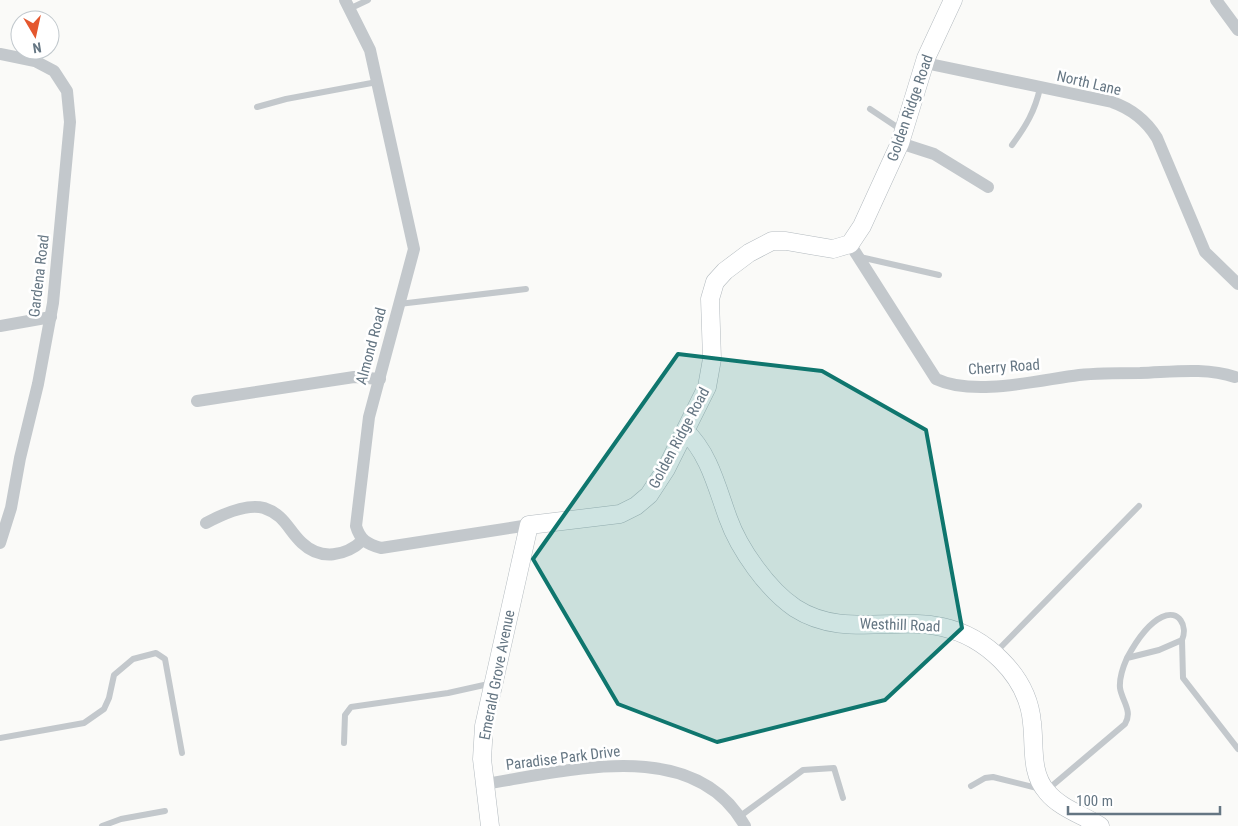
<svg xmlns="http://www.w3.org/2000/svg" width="1238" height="826" font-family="'Roboto Condensed',sans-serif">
	<rect width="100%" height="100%" fill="#fafaf8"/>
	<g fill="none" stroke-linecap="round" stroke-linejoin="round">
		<defs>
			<g id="secondary">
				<path d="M685,431c24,22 32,57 43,87 11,31 40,72 67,90 65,42 137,-17 206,52 18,18 29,38 31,63 3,23 -2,50 15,69 13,16 36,23 53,34"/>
				<polyline points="490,826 482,759 484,726 529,525 620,514 636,506 649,495 666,469 707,387 712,359 710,299 715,282 725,271 749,253 772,241 786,241 833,249 850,244 862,226 900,143 926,58 953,0"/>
			</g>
		</defs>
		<use href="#secondary" stroke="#b3babf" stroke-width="19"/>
		<g stroke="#c3c8cc" stroke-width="6">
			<polyline points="349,9 368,0"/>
			<polyline points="257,107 286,99 377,82"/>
			<polyline points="870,109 903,131"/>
			<path d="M1012,145c14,-19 23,-34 28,-57"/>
			<polyline points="860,257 939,275"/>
			<polyline points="399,304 526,289"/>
			<polyline points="1182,640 1183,678 1238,749"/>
			<polyline points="995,653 1139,506"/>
			<polyline points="0,738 84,723 104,709 109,698 114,675 133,659 156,653 165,659 182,753"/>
			<polyline points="344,743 345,715 351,707 448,693 493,683"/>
			<path d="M971,786l14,-8 8,-1 52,13 8,-5 72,-61c8,-13 -3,-23 -5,-36 -1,-11 3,-21 7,-30 7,-13 20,-34 35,-41 17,-8 26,9 20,23l-23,10 -32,8"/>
			<polyline points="739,817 803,770 834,768 843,798"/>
			<polyline points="102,826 121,819 165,811"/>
		</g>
		<g stroke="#c3c8cc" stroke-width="12">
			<path d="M345,0l25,50 44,199 -45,168 -13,109c4,14 11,18 25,22l148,-23"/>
			<polyline points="1216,0 1238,30"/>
			<polyline points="0,54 35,61 54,71 67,91 70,122 53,303 38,384 20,458 11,508 0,543"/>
			<path d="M925,63l187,39c20,7 34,18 45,36l48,114 33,32"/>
			<polyline points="900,143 934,154 988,187"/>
			<path d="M850,244l86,135c38,18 103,1 143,-4 20,-2 41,-2 61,-2 32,-1 65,-6 95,4"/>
			<polyline points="0,326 51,317"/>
			<polyline points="197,401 354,377 380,379"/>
			<path d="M206,523c15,-8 40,-20 58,-15 21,7 24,22 38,35 19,18 44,13 61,-3"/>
			<path d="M484,784c82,-12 210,-50 261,42"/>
		</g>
		<use href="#secondary" stroke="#fff" stroke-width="18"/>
	</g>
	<path fill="#0f766e" fill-opacity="0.2" stroke="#0f766e" stroke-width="4" stroke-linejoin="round" d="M678,354l144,17 104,59 36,198 -77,72 -168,42 -99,-38 -85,-145z"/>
	<g text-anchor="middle" stroke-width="5" stroke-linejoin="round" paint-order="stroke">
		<g font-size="15" fill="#657683" stroke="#fff">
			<text transform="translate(1089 83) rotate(13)" y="5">North Lane</text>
			<text transform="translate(910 108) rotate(-71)" y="5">Golden Ridge Road</text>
			<text transform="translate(39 276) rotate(-83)" y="5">Gardena Road</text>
			<text transform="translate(371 346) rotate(-75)" y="5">Almond Road</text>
			<text transform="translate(1004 367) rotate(-4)" y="5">Cherry Road</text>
			<text transform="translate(679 438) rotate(-62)" y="5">Golden Ridge Road</text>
			<text transform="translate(900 625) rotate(2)" y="5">Westhill Road</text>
			<text transform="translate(497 675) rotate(-79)" y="5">Emerald Grove Avenue</text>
			<text transform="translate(563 758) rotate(-7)" y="5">Paradise Park Drive</text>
		</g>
	</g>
	<g transform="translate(35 35) rotate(171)"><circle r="24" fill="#ffffff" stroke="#c1c8cd"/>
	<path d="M0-4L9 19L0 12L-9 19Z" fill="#e4572e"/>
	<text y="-8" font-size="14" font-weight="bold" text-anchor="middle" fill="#657683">N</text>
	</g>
	<path d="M1068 806v8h152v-8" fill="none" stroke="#657683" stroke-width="2.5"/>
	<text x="1076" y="806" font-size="15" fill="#657683" stroke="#ffffff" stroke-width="4" paint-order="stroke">100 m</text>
</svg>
